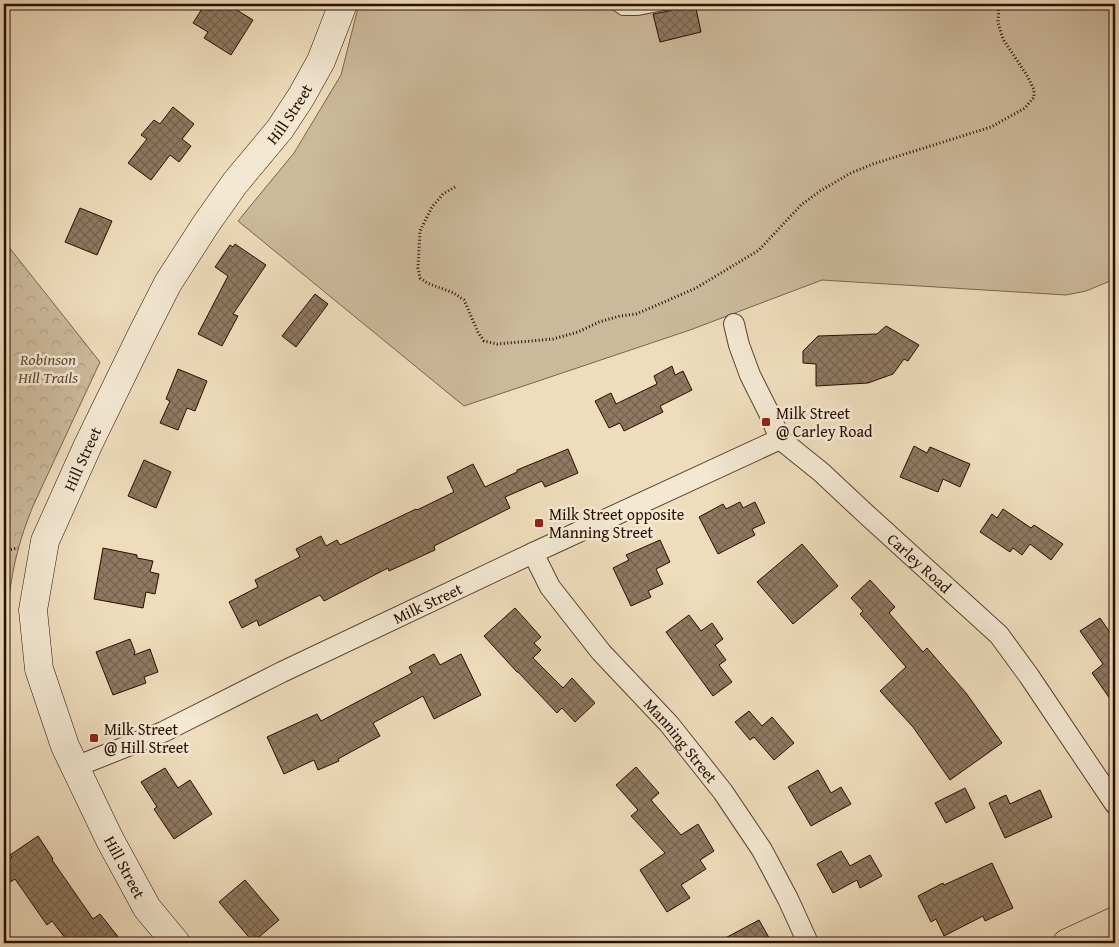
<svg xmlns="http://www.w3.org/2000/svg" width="1119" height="947" font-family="'Gentium Book Plus',serif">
	<defs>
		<pattern id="forest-crowns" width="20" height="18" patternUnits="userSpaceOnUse" patternTransform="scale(1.25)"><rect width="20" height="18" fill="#ccb99c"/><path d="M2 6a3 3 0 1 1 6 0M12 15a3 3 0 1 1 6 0" fill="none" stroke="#af9e85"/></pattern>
		<pattern id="building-cross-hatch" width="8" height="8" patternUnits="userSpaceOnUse" patternTransform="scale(1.25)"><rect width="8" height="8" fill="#8f7962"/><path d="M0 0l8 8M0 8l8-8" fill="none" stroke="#75624e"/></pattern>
	</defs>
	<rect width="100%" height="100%" fill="#eedcbc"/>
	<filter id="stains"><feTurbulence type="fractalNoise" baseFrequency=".004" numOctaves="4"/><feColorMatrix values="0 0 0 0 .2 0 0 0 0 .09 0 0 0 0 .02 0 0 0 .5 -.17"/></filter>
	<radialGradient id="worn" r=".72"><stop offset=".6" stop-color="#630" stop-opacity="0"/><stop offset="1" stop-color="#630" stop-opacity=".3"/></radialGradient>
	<polygon fill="#ccb99c" stroke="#7a644e" points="359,4 1115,4 1115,279 1086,291 1066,295 822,280 690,330 464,406 238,221 294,153 341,75"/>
	<path fill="url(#forest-crowns)" stroke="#7a644e" d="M4,241l96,121 -67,144c-13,32 -20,58 -24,92l-5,1z"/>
	<g fill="url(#building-cross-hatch)" stroke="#280e01">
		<polygon points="205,4 227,4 253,20 231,55 204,38 208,32 193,23"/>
		<polygon points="684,4 695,4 701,32 660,42 653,14 669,11 673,9 675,6"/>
		<polygon points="173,107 194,124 182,139 191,146 179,162 170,155 151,180 128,163 147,139 141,135 154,120 160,124"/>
		<polygon points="80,208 112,221 97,255 65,242"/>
		<polygon points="235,244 266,265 233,314 238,316 222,346 198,334 228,276 215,267 230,245 233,247"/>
		<polygon points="315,294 328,304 296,347 282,336"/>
		<polygon points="886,326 919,345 908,361 904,359 893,374 868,383 816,386 816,364 803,363 803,351 818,336 877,334"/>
		<polygon points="672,366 675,375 683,371 692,390 660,406 663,412 624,431 620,423 609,428 595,401 611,393 616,404 657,384 654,376"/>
		<polygon points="178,369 207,381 195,411 187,408 178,430 160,423 170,401 166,399"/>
		<polygon points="914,446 927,453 930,447 970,464 960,487 943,479 938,492 900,477"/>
		<polygon points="568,449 578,473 545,487 542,481 505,497 510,508 434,546 435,550 389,571 388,568 324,601 320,595 259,626 257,620 242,628 229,602 258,587 255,580 300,557 296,549 321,536 326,546 337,540 340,545 416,509 417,510 454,492 447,477 473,464 485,487 517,472 517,470"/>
		<polygon points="144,460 171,472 156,508 128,496"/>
		<polygon points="740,502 743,508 755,502 765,523 752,529 755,535 718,554 699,517 723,504 726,509"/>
		<polygon points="1003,509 1031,528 1034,525 1063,544 1051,560 1030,544 1022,555 1013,548 1010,552 980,532 992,514 997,518"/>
		<polygon points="660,540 670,562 656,569 663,584 648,591 651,597 631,606 613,568 629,560 626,555"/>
		<polygon points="802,544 838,586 793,624 757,582"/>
		<polygon points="103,548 137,555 137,558 153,561 150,572 159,574 155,594 146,592 143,608 94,599"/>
		<polygon points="870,580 895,607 889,613 923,652 927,648 966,693 1002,743 950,780 913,727 880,691 906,667 860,614 863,611 851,598"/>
		<polygon points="515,608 541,637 534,643 541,650 533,658 563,688 572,678 595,703 575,722 562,708 557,713 518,672 517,672 484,636"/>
		<polygon points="689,615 701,631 712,623 723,639 715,645 726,660 719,665 732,682 713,696 666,632"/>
		<polygon points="1100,618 1115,640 1115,706 1092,673 1103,664 1080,631"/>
		<polygon points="130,639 135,652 134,655 150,649 158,672 144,677 146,683 113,695 96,652"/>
		<polygon points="434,654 440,665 461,654 481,695 434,719 423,696 373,723 380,736 338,759 339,761 318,770 314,760 284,774 267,737 317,714 321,721 412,673 409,667"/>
		<polygon points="749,711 762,726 772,717 794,743 774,760 754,737 750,740 735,722"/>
		<polygon points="636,767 659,793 651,800 681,835 698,824 714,851 700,860 706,869 681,885 690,898 667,912 640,870 665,853 631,816 638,810 616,785"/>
		<polygon points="165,768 178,788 190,780 212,814 174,839 154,809 157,807 141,782"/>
		<polygon points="818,770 831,793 841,787 851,804 811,826 788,787"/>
		<polygon points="965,788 975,808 946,823 935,803"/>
		<polygon points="1040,790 1052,817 1005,838 989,803 1006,795 1010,804"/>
		<polygon points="38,836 53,859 52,860 93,919 100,914 123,943 69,943 52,921 47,925 15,879 4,886 4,862 12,857 10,855"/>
		<polygon points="841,851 850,866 870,855 882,876 860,888 857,880 833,893 817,864"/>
		<polygon points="992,863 1013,908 985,921 983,916 944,936 936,919 931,922 918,896 943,883 944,885"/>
		<polygon points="245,880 279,920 253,942 219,902"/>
		<polygon points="759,920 772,943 716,943"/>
	</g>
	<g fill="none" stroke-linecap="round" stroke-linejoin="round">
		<defs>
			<polyline id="lane" points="614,4 623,10 637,10 668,4"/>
			<g id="street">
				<path id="s1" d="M734,324l5,21 11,30 19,38 11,26 41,33 46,43 132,120 30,41 86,128"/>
				<path id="s2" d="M533,553l17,34 51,65 68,72 54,68 39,58 26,49 20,44"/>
				<path id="s3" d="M75,767l88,-35 119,-60 251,-119 247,-114"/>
			</g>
			<g id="secondary">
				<path id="s4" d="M176,943l-29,-35 -37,-68 -45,-94 -26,-77 -6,-59 12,-69 43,-96 54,-111 26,-51 38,-59 29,-41 45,-54 21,-32 20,-36 22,-57"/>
			</g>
			<polyline id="primary" points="1067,943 1115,921"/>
		</defs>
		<use href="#lane" stroke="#5a4230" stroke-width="12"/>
		<use href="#street" stroke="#5a4230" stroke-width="22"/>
		<use href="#secondary" stroke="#280e01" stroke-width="29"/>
		<use href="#primary" stroke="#280e01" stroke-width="29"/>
		<g stroke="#280e01" stroke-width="3" stroke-dasharray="1 2.5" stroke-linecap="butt">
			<polyline points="455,187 443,194 432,207 420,231 418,268 420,278 427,283 454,293 464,300 478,332 484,341 497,344 553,339 578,332 599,322 620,316 636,314 655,306 696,288 759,250 801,205 820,191 851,173 873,164 991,127 1025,108 1034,97 1034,90 1028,77 1003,39 998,23 999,4"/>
			<polyline points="4,551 18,548"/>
		</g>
		<use href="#lane" stroke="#f4e8d3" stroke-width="10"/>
		<use href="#street" stroke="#f4e8d3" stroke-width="20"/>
		<use href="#secondary" stroke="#f4e8d3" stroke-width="28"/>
		<use href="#primary" stroke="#eedcbc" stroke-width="28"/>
	</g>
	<g fill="#8f2418" stroke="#f4e8d3" stroke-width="2">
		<rect x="761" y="417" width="10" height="10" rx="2.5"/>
		<rect x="534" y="518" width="10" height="10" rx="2.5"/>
		<rect x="89" y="733" width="10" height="10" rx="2.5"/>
	</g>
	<g text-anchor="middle" stroke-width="5" stroke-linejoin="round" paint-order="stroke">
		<g font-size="16" fill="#280e01" stroke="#f4e8d3">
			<text dy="6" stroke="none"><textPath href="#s4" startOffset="932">Hill Street</textPath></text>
			<text dy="6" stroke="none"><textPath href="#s4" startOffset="528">Hill Street</textPath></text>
			<text dy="6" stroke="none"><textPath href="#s1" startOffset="311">Carley Road</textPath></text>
			<text dy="6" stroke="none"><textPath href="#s3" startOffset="389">Milk Street</textPath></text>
			<text dy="6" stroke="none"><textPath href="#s2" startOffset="240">Manning Street</textPath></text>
			<text transform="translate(125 867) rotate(62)" y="6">Hill Street</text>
		</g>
		<g font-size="16" font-style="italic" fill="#614a37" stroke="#f4e8d3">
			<text x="48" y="365">Robinson<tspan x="48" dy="18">Hill Trails</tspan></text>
		</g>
		<g font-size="16" fill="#280e01" stroke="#f4e8d3" text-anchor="start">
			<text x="776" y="419">Milk Street<tspan x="776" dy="18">@ Carley Road</tspan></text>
			<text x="549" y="520">Milk Street opposite<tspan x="549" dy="18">Manning Street</tspan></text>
			<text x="104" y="735">Milk Street<tspan x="104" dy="18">@ Hill Street</tspan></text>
		</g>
	</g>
	<rect width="1119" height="947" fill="none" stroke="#eedcbc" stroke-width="20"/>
	<rect x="5" y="5" width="1109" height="937" fill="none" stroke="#280e01" stroke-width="2.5"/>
	<rect x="10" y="10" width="1099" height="927" fill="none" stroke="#280e01"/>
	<rect width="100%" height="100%" filter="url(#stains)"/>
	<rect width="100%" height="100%" fill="url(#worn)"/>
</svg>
